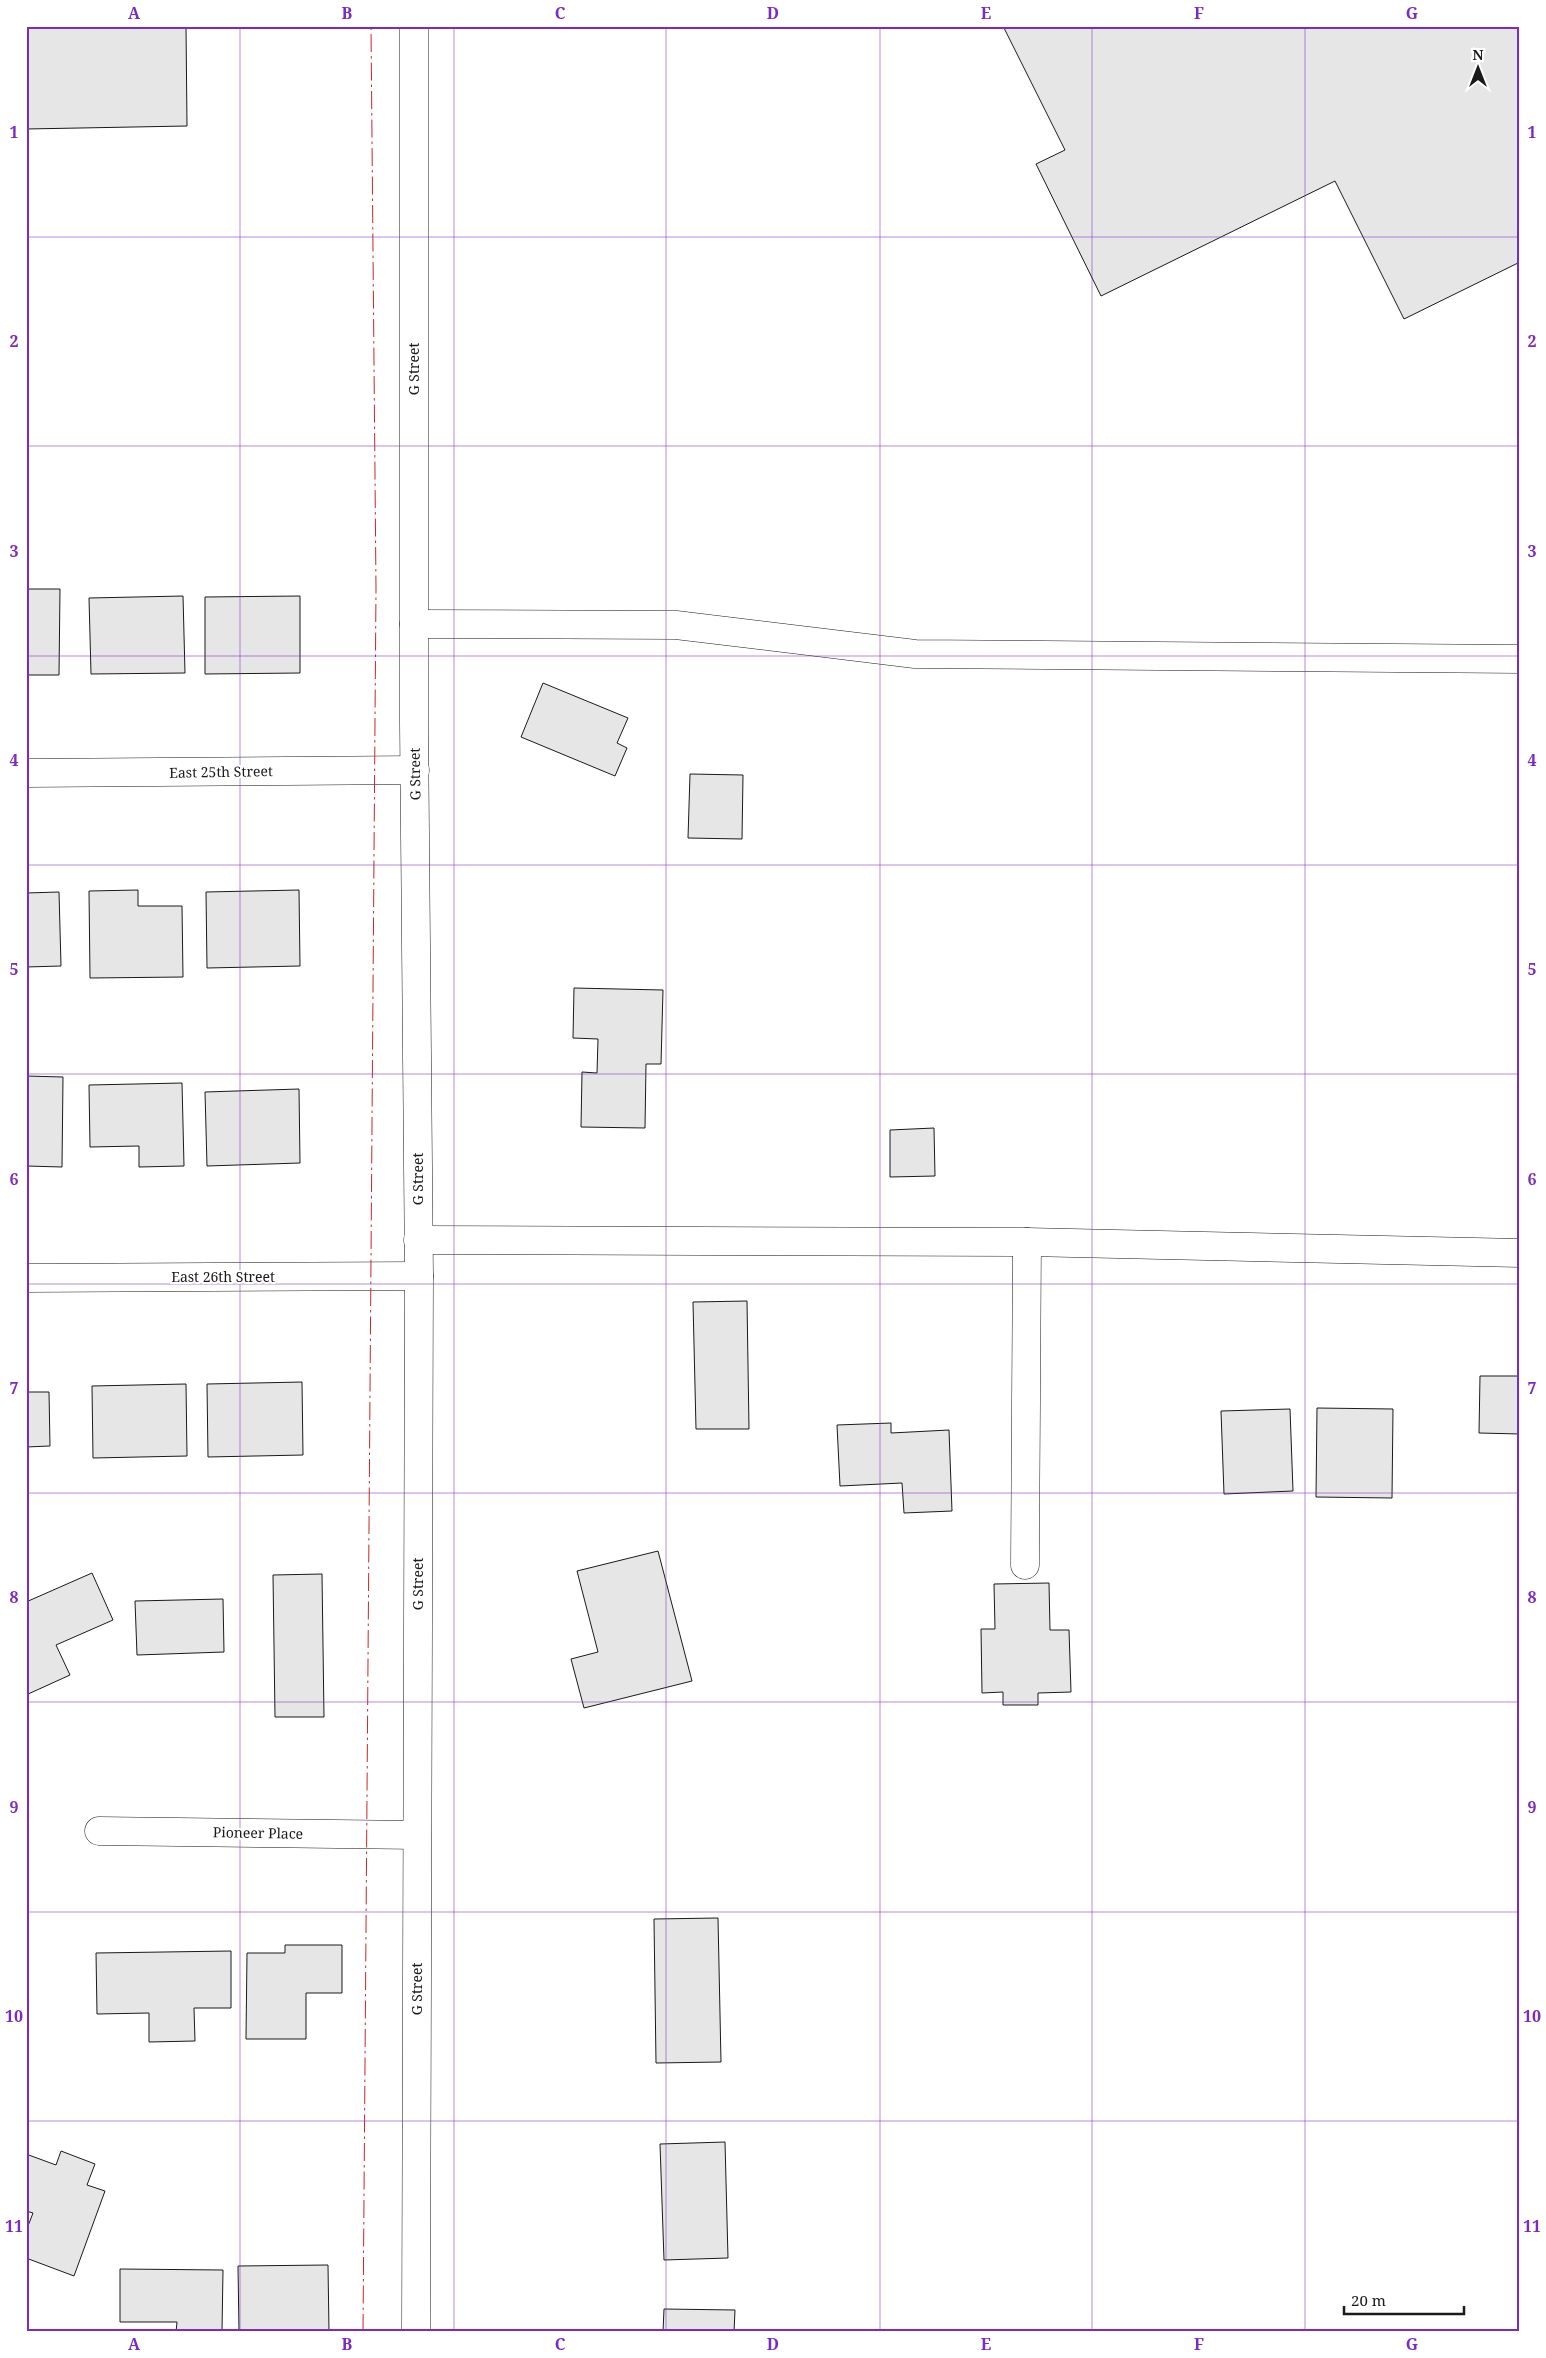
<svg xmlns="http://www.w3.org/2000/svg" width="1546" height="2358" font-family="'Noto Serif',serif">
	<rect width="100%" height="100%" fill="#fff"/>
	<g fill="#e6e6e6" stroke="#1a1a1a">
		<polygon points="26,26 186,26 187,126 26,129"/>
		<polygon points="1003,26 1520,26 1520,262 1404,319 1335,181 1101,296 1036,164 1065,150"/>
		<polygon points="26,589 60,589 59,675 26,675"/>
		<polygon points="183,596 185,673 91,674 89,598"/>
		<polygon points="300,596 300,673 205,674 205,597"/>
		<polygon points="543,683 628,718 617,743 627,748 615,776 521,737"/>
		<polygon points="690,774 743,775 742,839 688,838"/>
		<polygon points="138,890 138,906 182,906 183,977 90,978 89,891"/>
		<polygon points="299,890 300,966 207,968 206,892"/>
		<polygon points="59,892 61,966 26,967 26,893"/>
		<polygon points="574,988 663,990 661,1064 646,1064 645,1128 581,1127 582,1072 597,1073 598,1039 573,1038"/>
		<polygon points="26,1076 63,1077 62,1167 26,1166"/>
		<polygon points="182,1083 184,1166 139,1167 139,1146 90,1147 89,1085"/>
		<polygon points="299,1089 300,1163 207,1166 205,1092"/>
		<polygon points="934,1128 935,1176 890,1177 890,1130"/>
		<polygon points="747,1301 749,1429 696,1429 693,1302"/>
		<polygon points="1480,1376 1520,1376 1520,1434 1479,1433"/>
		<polygon points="302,1382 303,1455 208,1457 207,1384"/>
		<polygon points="186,1384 187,1456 93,1458 92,1386"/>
		<polygon points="26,1392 49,1392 50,1446 26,1447"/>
		<polygon points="1317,1408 1393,1409 1392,1498 1316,1497"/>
		<polygon points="1290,1409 1293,1491 1224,1494 1221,1411"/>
		<polygon points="891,1423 891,1433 949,1430 952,1511 904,1513 902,1483 840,1486 837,1425"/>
		<polygon points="658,1551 692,1681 584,1708 571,1659 598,1652 577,1571"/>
		<polygon points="92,1573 113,1620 56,1645 70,1675 26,1695 26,1602"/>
		<polygon points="322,1574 324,1717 275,1717 273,1575"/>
		<polygon points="1049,1583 1050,1630 1069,1630 1071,1692 1038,1693 1038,1705 1003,1705 1003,1692 982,1693 981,1629 995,1629 994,1584"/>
		<polygon points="223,1599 224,1652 137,1655 135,1601"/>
		<polygon points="718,1918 721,2062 656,2063 654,1919"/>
		<polygon points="285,1945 342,1945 342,1993 306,1993 306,2039 246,2039 247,1953 285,1953"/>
		<polygon points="231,1951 231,2008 194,2008 195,2041 149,2042 149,2013 97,2014 96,1953"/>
		<polygon points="725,2142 728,2258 664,2260 660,2144"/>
		<polygon points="61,2151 95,2164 87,2185 105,2191 74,2276 26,2258 26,2231 33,2213 26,2211 26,2154 56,2165"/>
		<polygon points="328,2265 329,2332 239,2332 238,2266"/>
		<polygon points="120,2269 223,2270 222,2332 176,2332 177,2322 120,2322"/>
		<polygon points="664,2309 735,2310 734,2332 663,2332"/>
	</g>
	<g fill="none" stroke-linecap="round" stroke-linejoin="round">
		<defs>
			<g id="minor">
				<polyline points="414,624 676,625 915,654 1520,659"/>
				<polyline points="26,773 415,770"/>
				<polyline points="418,1240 1027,1242 1520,1253"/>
				<polyline points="26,1278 419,1276"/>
				<polyline points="1025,1565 1027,1242"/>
				<polyline points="99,1831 417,1835"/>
			</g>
			<polyline id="major" points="414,26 414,724 419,1276 416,2332"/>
		</defs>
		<use href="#minor" stroke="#1a1a1a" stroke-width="29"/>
		<use href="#major" stroke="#1a1a1a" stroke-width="29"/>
		<use href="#minor" stroke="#fff" stroke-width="28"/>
		<use href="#major" stroke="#fff" stroke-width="28"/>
		<polyline stroke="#c62828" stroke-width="1" stroke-dasharray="18 4 2.5 4" stroke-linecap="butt" points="363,2332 376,588 371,26"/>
	</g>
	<path fill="none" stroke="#7b2cbf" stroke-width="1" stroke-opacity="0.55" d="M240,26v2306M454,26v2306M666,26v2306M880,26v2306M1092,26v2306M1305,26v2306M26,237h1494M26,446h1494M26,656h1494M26,865h1494M26,1074h1494M26,1284h1494M26,1493h1494M26,1702h1494M26,1912h1494M26,2121h1494"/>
	<g text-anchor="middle" stroke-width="4" stroke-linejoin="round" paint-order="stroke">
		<g font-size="14" fill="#1a1a1a" stroke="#fff">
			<text transform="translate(414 369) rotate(-90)" y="5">G Street</text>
			<text transform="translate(221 772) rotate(-1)" y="5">East 25th Street</text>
			<text transform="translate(415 774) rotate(-91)" y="5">G Street</text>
			<text transform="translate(418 1179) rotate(-90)" y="5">G Street</text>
			<text x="223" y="1282">East 26th Street</text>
			<text transform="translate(418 1584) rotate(-90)" y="5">G Street</text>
			<text transform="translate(258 1833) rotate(1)" y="5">Pioneer Place</text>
			<text transform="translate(417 1989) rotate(-90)" y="5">G Street</text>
		</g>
	</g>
	<rect width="1546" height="2358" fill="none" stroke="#ffffff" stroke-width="55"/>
	<g transform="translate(1478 68)" stroke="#ffffff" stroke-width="4" paint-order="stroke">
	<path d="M0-4L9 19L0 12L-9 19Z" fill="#1a1a1a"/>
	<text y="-8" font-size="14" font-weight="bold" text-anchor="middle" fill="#1a1a1a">N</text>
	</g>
	<path d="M1344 2306v8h120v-8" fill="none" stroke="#1a1a1a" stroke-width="2.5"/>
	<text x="1351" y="2306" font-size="15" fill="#1a1a1a" stroke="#ffffff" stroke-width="4" paint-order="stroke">20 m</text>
	<rect x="28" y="28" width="1490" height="2302" fill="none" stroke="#7b2cbf" stroke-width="2"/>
	<g font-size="16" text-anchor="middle" font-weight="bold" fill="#7b2cbf">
		<text x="134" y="19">A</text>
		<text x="347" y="19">B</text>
		<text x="560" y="19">C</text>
		<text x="773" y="19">D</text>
		<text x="986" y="19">E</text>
		<text x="1199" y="19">F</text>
		<text x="1412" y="19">G</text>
		<text x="14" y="138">1</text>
		<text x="1532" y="138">1</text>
		<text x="14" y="347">2</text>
		<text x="1532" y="347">2</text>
		<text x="14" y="557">3</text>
		<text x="1532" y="557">3</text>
		<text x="14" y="766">4</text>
		<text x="1532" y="766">4</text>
		<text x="14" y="975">5</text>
		<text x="1532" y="975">5</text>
		<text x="14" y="1185">6</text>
		<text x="1532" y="1185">6</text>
		<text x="14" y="1394">7</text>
		<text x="1532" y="1394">7</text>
		<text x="14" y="1603">8</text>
		<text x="1532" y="1603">8</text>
		<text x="14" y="1813">9</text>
		<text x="1532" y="1813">9</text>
		<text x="14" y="2022">10</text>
		<text x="1532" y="2022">10</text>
		<text x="14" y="2232">11</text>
		<text x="1532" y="2232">11</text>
		<text x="134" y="2350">A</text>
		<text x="347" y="2350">B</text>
		<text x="560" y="2350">C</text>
		<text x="773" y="2350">D</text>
		<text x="986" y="2350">E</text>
		<text x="1199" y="2350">F</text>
		<text x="1412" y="2350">G</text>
	</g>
</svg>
